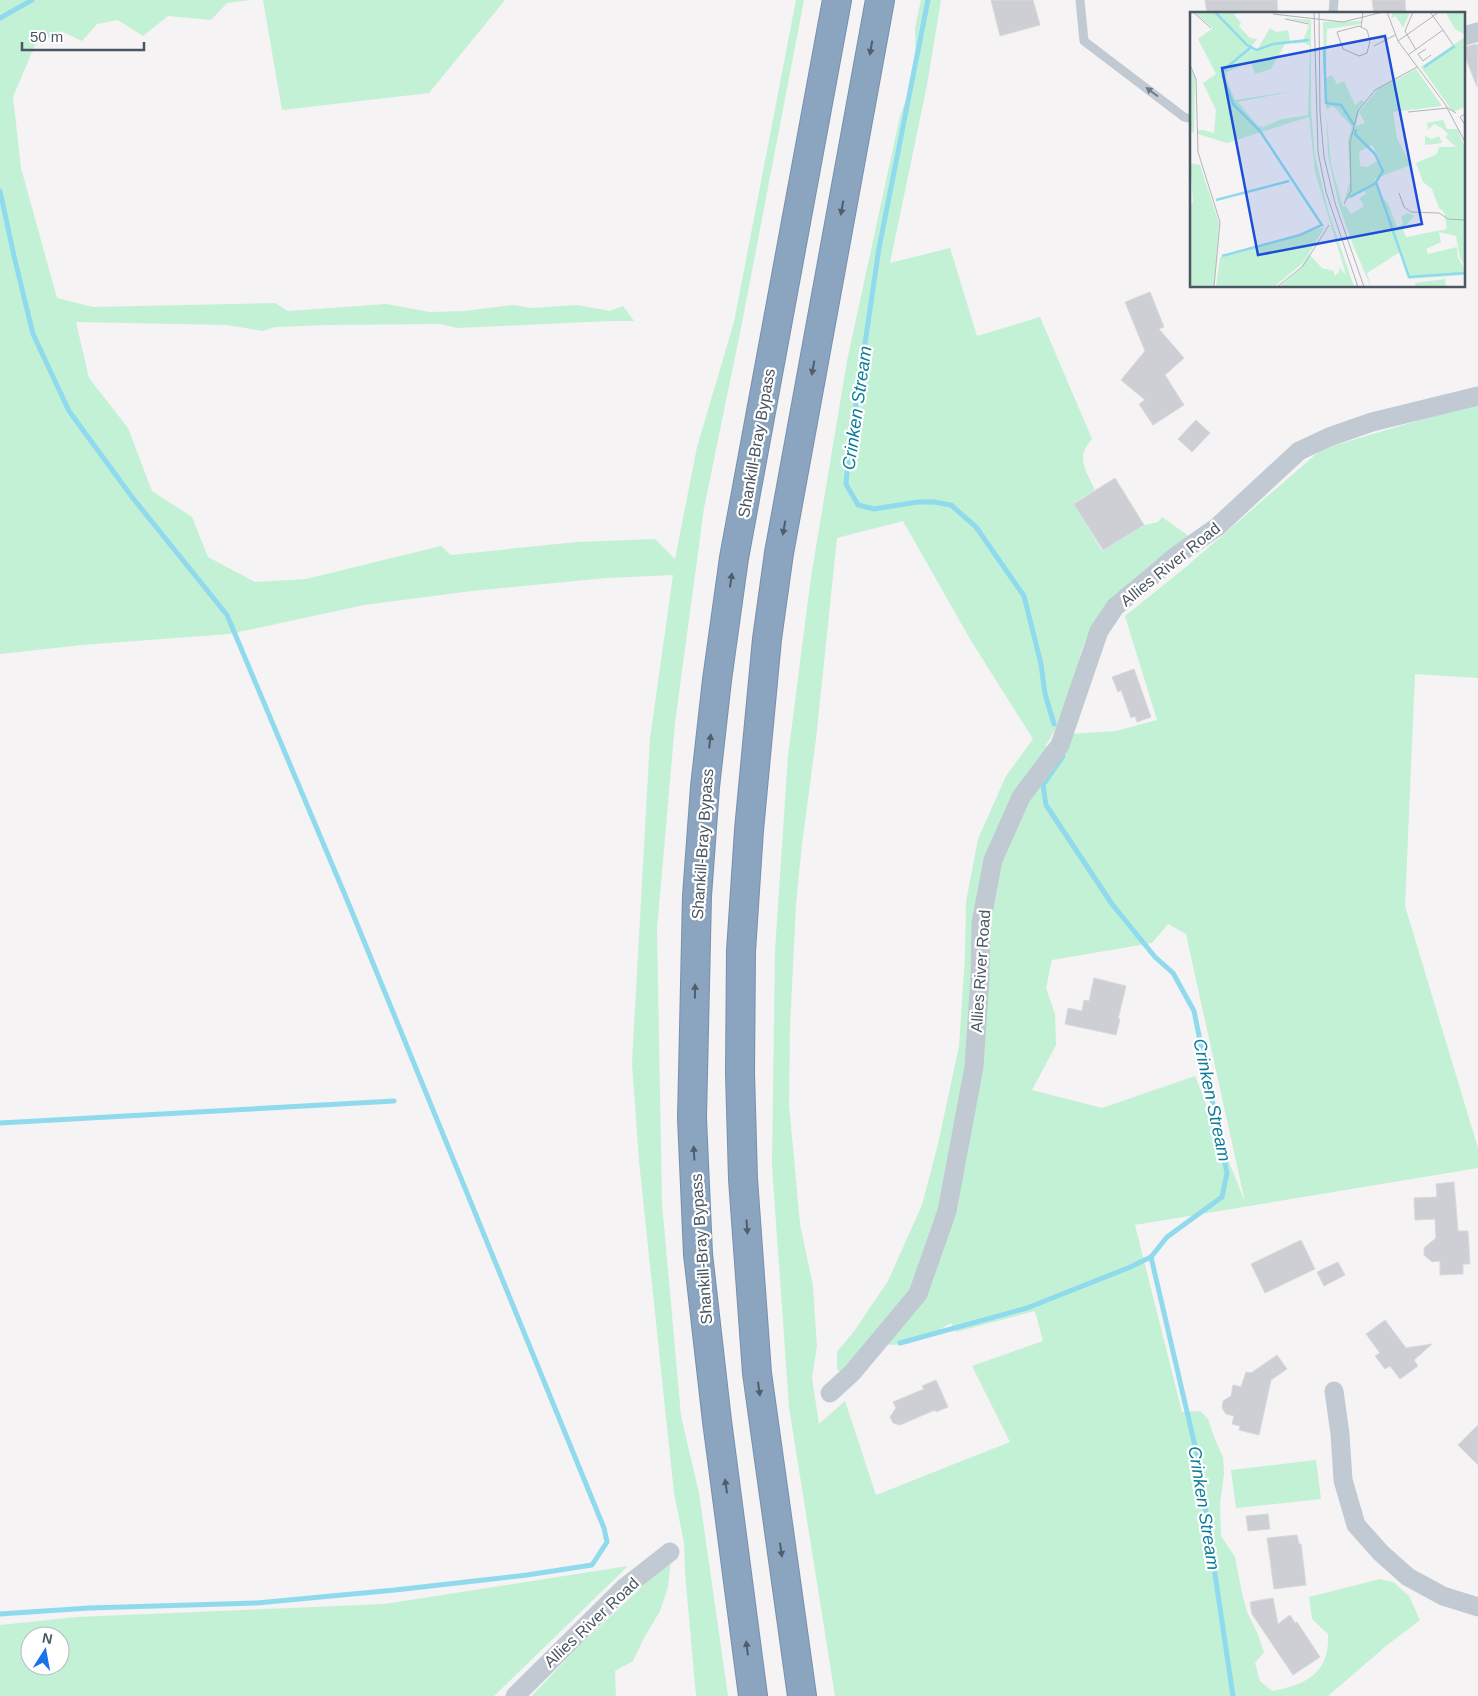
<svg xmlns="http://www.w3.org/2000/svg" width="1478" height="1696" font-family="Helvetica,sans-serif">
	<rect width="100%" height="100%" fill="#f5f3f3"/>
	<g fill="#c3f1d5" fill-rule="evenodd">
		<polygon points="0,0 250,0 227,3 211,20 168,16 143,36 118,20 97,24 82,41 61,31 35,45 13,97 21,168 57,298 93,307 275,303 288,311 386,304 430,312 464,311 513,305 532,308 577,305 610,311 623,306 634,321 611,321 457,328 440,324 326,325 275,327 263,331 227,325 76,322 89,378 128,428 152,491 192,517 208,557 255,582 306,579 441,546 451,555 577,542 655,539 675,559 697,447 734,322 796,0 804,0 742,323 704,508 675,723 657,929 662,1203 681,1416 699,1493 728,1696 696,1696 685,1573 684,1543 674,1493 639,1161 632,1063 650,739 673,575 606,578 472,591 364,605 229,634 82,645 0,654"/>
		<polygon points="263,0 505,0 429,93 282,110"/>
		<path d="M921,0h20l-14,85 -37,178 60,-15 27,88 63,-19 52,122c-17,18 -6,32 3,51l-21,13 28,48 43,-26 13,-3 4,-5 28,20c-44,29 -91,63 -109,115 -2,8 -3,15 -5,23 -7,24 -16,49 -30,70l7,14 17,-25 46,-3 41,-11 -32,-104 62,-50 135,-117 156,-46v275l-63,-4 -10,232 73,242v20l-343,57 47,187 18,-1 8,8 6,18 9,20 1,16 -4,31 1,32 14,21 7,36 5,19 10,20 7,20 -9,11 5,18 12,10c34,-6 58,-18 56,-57l-16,-15 -3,-22 71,-18 13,3 16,14 11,24 -34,26 -58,50h-493l-46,-289 -17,-241 3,-216 13,-194 23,-179 36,-216 53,-245 16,-43 -1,-45zM903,521l67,118 63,100 -27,37 -28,63 -12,63 -1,54 -6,90 -21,98 -16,61 -34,76 -33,49 -18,22v18l9,3 28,-33c5,2 10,4 15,5 22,0 44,-11 62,-22l5,9 79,-21 8,30 -71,25 38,76 -134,53 -31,-94 -26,23 -7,-46 5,-32 -4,-60 -13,-62 -11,-120 1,-77 6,-123 6,-60 14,-105 21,-201zM1168,924l18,10 59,268 -50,-126 -93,32 -70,-18 24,-45 -1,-31 -9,-26 6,-28 100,-17z"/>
		<polygon points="1316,1460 1321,1499 1236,1508 1231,1470"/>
		<polygon points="671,1559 668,1587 660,1611 644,1638 633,1661 615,1671 616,1696 532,1696 574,1651"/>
		<path d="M628,1566l-134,130h-494v-71l77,-8 307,-13zM30,1636h30v30h-30z"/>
	</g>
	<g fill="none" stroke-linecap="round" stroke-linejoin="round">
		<g stroke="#90daee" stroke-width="5">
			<polyline points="928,0 879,248 848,459 846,484 858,505 874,509 918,502 934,502 951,505 976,527 1024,596 1041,664 1045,694 1054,724"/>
			<polyline points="0,18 32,0"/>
			<polyline points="0,191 14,256 33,334 69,411 132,497 227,615 350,907 604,1528 607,1542 592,1565 527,1575 395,1590 257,1603 89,1608 0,1614"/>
			<polyline points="1063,756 1043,785 1046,805 1112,904 1155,957 1173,973 1194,1011 1227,1173 1222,1197 1167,1237 1151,1257 1198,1459 1233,1696"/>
			<polyline points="0,1123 394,1101"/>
			<polyline points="900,1343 1027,1308 1128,1268 1151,1257"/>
		</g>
	</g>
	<g fill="#cdcfd5" stroke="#d7d9de">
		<polygon points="991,0 1033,0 1040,25 1000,36"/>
		<polygon points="1205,0 1277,0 1278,14 1207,14"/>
		<polygon points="1372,0 1405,0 1406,12 1374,14"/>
		<polygon points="1477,44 1478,48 1477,87 1464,54 1464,47"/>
		<polygon points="1150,292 1164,327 1159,329 1184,358 1165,375 1184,405 1153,425 1139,404 1145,400 1121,380 1145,351 1125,302"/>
		<polygon points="1196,420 1210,433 1192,452 1178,439"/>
		<polygon points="1115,478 1144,525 1103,550 1074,504"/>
		<polygon points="1134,669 1151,717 1137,722 1135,716 1131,718 1121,690 1118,692 1112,677"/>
		<polygon points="1094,978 1126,986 1118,1019 1120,1019 1116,1035 1065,1024 1068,1008 1082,1011 1084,1000 1089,1001"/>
		<polygon points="1454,1182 1458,1231 1468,1231 1470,1264 1463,1264 1463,1274 1440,1275 1440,1261 1432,1262 1424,1255 1424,1248 1436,1238 1435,1219 1415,1220 1414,1198 1437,1197 1436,1184"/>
		<polygon points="1301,1240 1315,1269 1265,1293 1251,1264"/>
		<polygon points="1338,1262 1345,1275 1324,1286 1317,1272"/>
		<polygon points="1385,1320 1406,1348 1432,1344 1414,1360 1418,1366 1400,1379 1390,1366 1385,1369 1375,1356 1380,1353 1366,1334"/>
		<polygon points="1277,1355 1287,1369 1271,1380 1259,1435 1239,1430 1240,1426 1232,1424 1234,1416 1226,1414 1222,1408 1223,1401 1231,1396 1233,1385 1241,1387 1246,1372 1251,1373"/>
		<polygon points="936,1380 948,1407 936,1412 935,1410 900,1425 893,1423 890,1417 896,1408 893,1402 924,1389 922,1386"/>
		<polygon points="1478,1425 1478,1465 1458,1445"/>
		<polygon points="1268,1514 1270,1529 1248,1531 1246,1516"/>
		<polygon points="1297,1535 1299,1544 1301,1544 1306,1585 1274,1589 1267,1538"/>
		<polygon points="1273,1598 1278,1624 1290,1615 1295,1623 1297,1622 1320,1657 1293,1675 1252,1614 1250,1602"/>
	</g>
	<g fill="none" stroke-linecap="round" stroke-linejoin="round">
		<defs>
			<g id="motorway">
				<polyline points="753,1696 717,1421 698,1254 692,1118 697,896 705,787 717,680 734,558 837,0"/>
				<polyline points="802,1696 757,1373 743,1179 740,1073 741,951 749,830 767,639 779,553 880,0"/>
			</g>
		</defs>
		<use href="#motorway" stroke="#7690ad" stroke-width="30"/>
		<g stroke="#c1cad2" stroke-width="9">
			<polyline points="1080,0 1084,41 1184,117 1192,119"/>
			<polyline points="1333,14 1334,0"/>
		</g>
		<g stroke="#c1cad2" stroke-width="19">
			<polyline points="1464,36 1478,32"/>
			<polyline points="1334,1391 1340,1434 1343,1480 1356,1525 1381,1553 1408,1577 1443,1596 1478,1607"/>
			<polyline points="830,1393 852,1373 918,1294 947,1211 974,1067 980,977 981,923 993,860 1021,797 1060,745 1099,631 1115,607 1177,555 1217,527 1299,451 1329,437 1372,422 1478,396"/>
			<polyline points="515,1696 624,1588 670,1552"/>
		</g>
		<use href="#motorway" stroke="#8ba5c1" stroke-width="28"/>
	</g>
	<defs><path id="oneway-solid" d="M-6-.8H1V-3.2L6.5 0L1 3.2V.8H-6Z" transform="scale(1.25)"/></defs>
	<g fill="#505e6b">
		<use href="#oneway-solid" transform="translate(871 48) rotate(100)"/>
		<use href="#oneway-solid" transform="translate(842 208) rotate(100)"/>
		<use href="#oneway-solid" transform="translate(813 368) rotate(100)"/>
		<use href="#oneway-solid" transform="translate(784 528) rotate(100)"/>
		<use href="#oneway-solid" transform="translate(731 580) rotate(-82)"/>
		<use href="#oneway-solid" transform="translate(710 741) rotate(-83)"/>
		<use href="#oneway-solid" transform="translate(695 991) rotate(-89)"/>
		<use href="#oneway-solid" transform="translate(694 1153) rotate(-93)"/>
		<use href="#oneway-solid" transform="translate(747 1227) rotate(86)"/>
		<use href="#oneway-solid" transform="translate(759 1389) rotate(82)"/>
		<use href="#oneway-solid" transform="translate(726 1486) rotate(-98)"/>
		<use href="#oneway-solid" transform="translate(781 1550) rotate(82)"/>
		<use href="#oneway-solid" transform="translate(747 1648) rotate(-97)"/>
	</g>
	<use fill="#6e7983" href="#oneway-solid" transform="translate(1152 92) rotate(-143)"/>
	<g text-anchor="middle" stroke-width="4.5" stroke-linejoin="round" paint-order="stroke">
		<g font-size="16" fill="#4a5661" stroke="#fff">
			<text transform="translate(756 443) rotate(-80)" y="6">Shankill-Bray Bypass</text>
			<text transform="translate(1170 564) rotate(-39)" y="6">Allies River Road</text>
			<text transform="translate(702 844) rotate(-86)" y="6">Shankill-Bray Bypass</text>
			<text transform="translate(980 971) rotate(-86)" y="6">Allies River Road</text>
			<text transform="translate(701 1249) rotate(-94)" y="6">Shankill-Bray Bypass</text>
			<text transform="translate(591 1622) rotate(-43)" y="6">Allies River Road</text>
		</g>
		<g font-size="18" font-style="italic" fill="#0c7c9b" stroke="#fff">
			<text transform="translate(857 408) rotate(-82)" y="6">Crinken Stream</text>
			<text transform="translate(1212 1100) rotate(78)" y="6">Crinken Stream</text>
			<text transform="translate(1204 1508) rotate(81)" y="6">Crinken Stream</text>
		</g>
	</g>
	<g transform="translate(1190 12)">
		<rect width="275" height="275" fill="#f5f3f3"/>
		<path d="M4,0h43l-3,3 7,8 -2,3 11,12 7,1 -6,8 6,3 13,-22 6,4 12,-2 2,11 13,-1 7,-17 -25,-5 26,2v89l4,47 13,54 26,77h-75l21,-18 9,-15 13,14 12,3v5l5,-4v-5l7,8 -31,-103 -6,-55 -82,26 -29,-9v-4h5l11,3 2,-23 -13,-27 13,-9 -18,-35 15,-11zM115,31l5,3 -2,69 -26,4 -19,8 -6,-2 -19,-23 61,-12 -64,10 -9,-22 1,-6 24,-10 4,12 16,-5 14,-25zM203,0h17l-7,16 -7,-12 -5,2zM275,0v23l-10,-6 -9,-16zM172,9l-2,3 -33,5 -1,49 6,-3 5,9 7,-3 11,24 6,-5 4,2 -5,5 -4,19 9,-3 -6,-11 19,-23 38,-20 26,37 -49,6 4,26 14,27 -37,14 9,19 5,5 9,24 6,-3 -2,-8 7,-3 6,3 -11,13 3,8 41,-8 -3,-17 -5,-4 -7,-19 -9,-7 -7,-19 21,-9 2,-7h17l-11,-10 3,-3 -6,-6 -8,-4 -6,6 -1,-7 16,-3 4,9h11l7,20v117l-5,-8 -4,-22 -17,-4 2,10 -15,7 2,5 29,-7 1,11 7,10v7l-56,4 -9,-27 -33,21 4,14 -18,-42 -14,-39 -11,-50 -5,-128v-6zM143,94l19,21 -4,13 2,41 -6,20 20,-10 2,3 -7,4 5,8 -13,8 -6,-9 -2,2 -12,-43 -5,-54zM181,133l2,1 11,24 -7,-9 -10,6 -7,-1 -1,-14zM275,25v70l-12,5 -32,-45zM0,56l5,9 -1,56 -4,-2zM249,124l3,7 -17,2v-9l7,3zM0,151l10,2 19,58 -5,64h-24v-83l3,-2zM135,215l-22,36 -29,24h-58l4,-30zM255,267l1,8h-30l-1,-4z" fill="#c3f1d5" fill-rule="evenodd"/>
		<path fill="none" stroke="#90daee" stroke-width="2.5" d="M25,0l32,33 10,5 16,-6 36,-4M134,35l2,56 15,2 13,20M234,55l31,-21M31,60l29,-24M166,117l-1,5 20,20 8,17 -7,11 33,95 56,-4M160,185l26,-14M26,188l73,-19M32,244l78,-21 22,-10 -62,-94 -27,-27 -11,-30"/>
		<path fill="none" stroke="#b1b4b9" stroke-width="1" d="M3,0l18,16M124,0l4,140 8,40 32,95M129,0l1,100 4,45 11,46 29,84M197,0l11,29 47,63 20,38M223,0l-8,19 11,19M83,2l70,8 40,-10M95,7l24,5M169,14l8,4 3,11 -3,12 -8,3 -16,-7 -6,-17zM171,15l2,-15M253,18l10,15M208,29l41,-29M184,34l21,-11M236,37l-8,5 5,7 8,-6M218,43l35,-25 -13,-18M0,53l6,14 2,73 22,70 -6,65M218,100l40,-4 8,5M275,102l-5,3 5,8M209,181l5,14 7,5 28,1 9,6 17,1M154,192l7,-13 -1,-49 8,-31 17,-21 42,-23M87,275l26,-21 26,-41"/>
		<path fill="#1d4ed8" fill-opacity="0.15" stroke="#1d4ed8" stroke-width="2.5" d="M195,24l37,188 -164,31 -36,-187z"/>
		<rect width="275" height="275" fill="none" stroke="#4a5661" stroke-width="2.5"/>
	</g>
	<g transform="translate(45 1651) rotate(11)"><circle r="24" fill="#ffffff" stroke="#b7bbc0"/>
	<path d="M0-4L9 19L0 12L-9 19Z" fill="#1a73e8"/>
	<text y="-8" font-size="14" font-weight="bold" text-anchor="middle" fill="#4a5661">N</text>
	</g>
	<path d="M22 42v8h122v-8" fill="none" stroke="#4a5661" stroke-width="2.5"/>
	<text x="30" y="42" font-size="15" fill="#4a5661" stroke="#ffffff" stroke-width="4" paint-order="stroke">50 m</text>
</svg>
